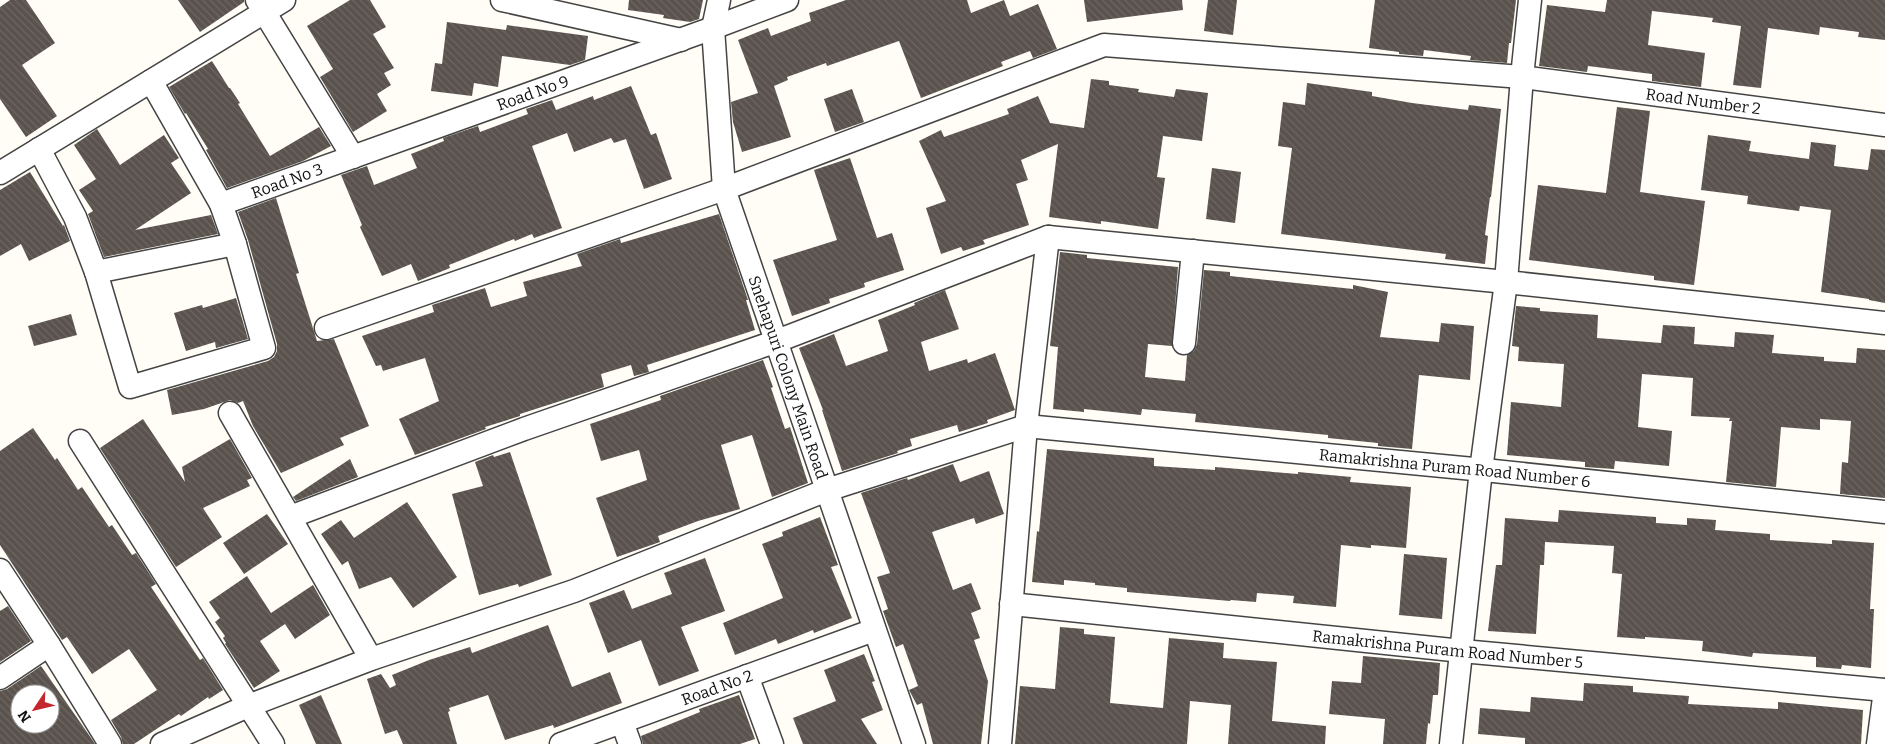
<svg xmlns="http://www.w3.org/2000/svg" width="1885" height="744" font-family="Bitter,serif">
	<defs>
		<pattern id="building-back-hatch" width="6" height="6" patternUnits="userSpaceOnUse" patternTransform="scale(1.25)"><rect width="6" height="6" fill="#5a524d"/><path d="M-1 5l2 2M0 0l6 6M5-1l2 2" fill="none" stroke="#6d6662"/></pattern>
	</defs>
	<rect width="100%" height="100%" fill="#fffdf5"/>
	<g fill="url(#building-back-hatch)" fill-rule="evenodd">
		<polygon points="10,0 26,0 55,43 22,65 57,116 26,137 0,99 0,7"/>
		<polygon points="178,0 244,0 244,2 200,32"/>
		<polygon points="350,0 370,0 386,27 373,34 394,68 384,73 391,85 377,94 387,111 353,132 320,77 333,69 307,26"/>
		<polygon points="629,0 703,0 699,19 690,22 663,18 664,15 628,10"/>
		<polygon points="846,0 967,0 971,13 1004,0 1010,16 1038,4 1057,49 1033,58 1030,51 1001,62 1003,66 921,98 899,41 827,66 826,63 787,77 788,80 774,86 791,137 742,152 733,122 731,102 758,93 738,40 768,28 771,36 811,21 809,13"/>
		<polygon points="1084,0 1182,0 1183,10 1087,22"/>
		<polygon points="1208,0 1237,0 1233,35 1204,31"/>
		<polygon points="1375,0 1516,0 1511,43 1509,43 1507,63 1470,60 1471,56 1424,50 1423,56 1399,54 1399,52 1369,48"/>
		<polygon points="1607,0 1885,0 1885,40 1858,37 1859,32 1820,27 1819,35 1768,28 1761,88 1733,85 1741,26 1712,22 1713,18 1652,11 1648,45 1705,53 1701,87 1652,81 1652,74 1588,66 1587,72 1539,66 1547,5 1605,12"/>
		<polygon points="447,22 506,30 507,25 588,36 585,60 570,65 502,56 498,87 474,83 472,96 431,91 435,63 442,64"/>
		<polygon points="212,61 229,88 230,88 240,103 238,104 270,156 319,127 331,146 303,161 227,188 206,150 208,149 186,113 185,114 169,87"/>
		<polygon points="1091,79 1109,81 1109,85 1139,89 1138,92 1174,97 1176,89 1208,93 1202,141 1163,136 1157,177 1165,178 1158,229 1101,221 1101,224 1049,217 1058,144 1021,160 1028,180 1016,184 1029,225 983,240 985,244 963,251 961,247 941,254 926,208 946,201 919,141 941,130 944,137 1009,114 1007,109 1038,96 1050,123 1084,128"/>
		<polygon points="1307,83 1372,92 1372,96 1412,103 1468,110 1469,105 1501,109 1491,197 1490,197 1485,235 1488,236 1485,264 1445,259 1446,254 1281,234 1292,148 1278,146 1283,102 1305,105"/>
		<polygon points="631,86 651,135 656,133 672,179 644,189 626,139 614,143 611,138 574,152 567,133 532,146 562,228 534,238 532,234 515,241 514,239 449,265 450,268 418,281 411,264 382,276 360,227 362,225 341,175 367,166 374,185 417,168 411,154 444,141 443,138 478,126 480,132 528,114 526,109 552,100 556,110 593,96 594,100"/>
		<polygon points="852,89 864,122 835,132 824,99"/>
		<polygon points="1617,107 1650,111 1640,192 1705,201 1694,285 1654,280 1654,276 1529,260 1538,185 1606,193"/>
		<polygon points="97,129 120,165 164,135 179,158 171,163 191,193 135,230 211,215 218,234 104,257 88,214 93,211 79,190 96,179 74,145"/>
		<polygon points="1708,135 1751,141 1749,151 1809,159 1811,142 1836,145 1834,166 1868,170 1871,149 1885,150 1885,303 1869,300 1869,299 1821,292 1831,210 1800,206 1799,211 1747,204 1748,196 1701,190"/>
		<polygon points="850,158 877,238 892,233 904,270 864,283 865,287 829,299 830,303 792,316 773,260 837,240 814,170"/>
		<polygon points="1212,168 1241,172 1235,223 1206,219"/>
		<polygon points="30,172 63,226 64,225 70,241 29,261 21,244 0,256 0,190"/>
		<polygon points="276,198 299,273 296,274 317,341 334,339 369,426 340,438 344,445 281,473 253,426 243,401 238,403 230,400 204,409 172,415 167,390 268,361 274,357 277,351 277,344 248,240 238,212"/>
		<polygon points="719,214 748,300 746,300 755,330 647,365 649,372 634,376 631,365 601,374 604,387 520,414 520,416 485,427 486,429 415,455 399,419 439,401 425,358 383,371 381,365 376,366 362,336 434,312 432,305 485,288 491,307 527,296 523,282 582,266 577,254 620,239 621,243"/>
		<polygon points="1060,252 1087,255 1087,258 1178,267 1172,346 1148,344 1145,377 1185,381 1187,355 1194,351 1197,344 1204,270 1230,272 1230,276 1353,289 1353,285 1388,292 1380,337 1439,342 1441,323 1474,326 1470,380 1419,375 1412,449 1378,446 1378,443 1328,438 1328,435 1195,422 1196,414 1142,409 1141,415 1084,409 1084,412 1053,409 1058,347 1050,346"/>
		<polygon points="945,290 959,329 921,342 929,371 967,359 968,363 995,353 1015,410 987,420 988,423 959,432 957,425 910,439 912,446 897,451 898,453 842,471 822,410 823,410 799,348 834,334 846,366 888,351 878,320 915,305 914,303"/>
		<polygon points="236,298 248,339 216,348 215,342 186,351 174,313 202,305 203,308"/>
		<polygon points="1516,306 1540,308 1540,311 1598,315 1597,338 1661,343 1663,325 1695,327 1694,344 1734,347 1735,332 1774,335 1772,353 1824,357 1824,361 1856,363 1857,348 1885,350 1885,498 1840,494 1842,462 1848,463 1851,421 1820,419 1820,430 1781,427 1776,487 1726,482 1732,421 1729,421 1730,418 1691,416 1693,378 1642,374 1638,427 1672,431 1669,466 1615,461 1614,469 1585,467 1585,462 1507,455 1511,402 1561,407 1564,364 1518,361 1519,347 1512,346"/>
		<polygon points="71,314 77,335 34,346 28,326"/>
		<polygon points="763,360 773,387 771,388 785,429 790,427 808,483 772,497 752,435 721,445 740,509 698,521 658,536 660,542 617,557 596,498 647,480 639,450 601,461 590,424 661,400 660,396"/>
		<polygon points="143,419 185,482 182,467 230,439 252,478 247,480 250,486 203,508 222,537 176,567 100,448"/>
		<polygon points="33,428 55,460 57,458 78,490 82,487 109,527 112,525 132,555 136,553 156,584 151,587 200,660 203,658 223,690 209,699 208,697 181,716 179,714 134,744 123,744 121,737 111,720 157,690 129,649 92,674 67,637 62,640 0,545 0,451"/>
		<polygon points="1047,449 1154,458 1154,466 1215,470 1215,467 1298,474 1298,472 1351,477 1350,482 1411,487 1406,548 1371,545 1371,548 1341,545 1336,607 1293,603 1294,596 1257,593 1256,602 1231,600 1230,601 1127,592 1127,588 1095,585 1095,583 1064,580 1064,585 1032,582 1037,531 1039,532"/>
		<polygon points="510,452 552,575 519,587 518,584 479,595 452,494 483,486 475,462 493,455 494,457"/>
		<polygon points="350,459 358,477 296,501 293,497"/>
		<polygon points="953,464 960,482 989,471 1004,514 976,524 974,518 932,532 953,590 971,583 981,609 971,613 980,638 974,640 988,681 981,744 933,744 922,703 917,705 909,690 918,686 903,644 896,647 883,611 888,609 877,577 890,573 861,493 907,478 908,480"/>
		<polygon points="407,502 457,577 413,608 391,577 359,589 348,561 342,565 321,534 341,520 354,538"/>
		<polygon points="1559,510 1656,517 1656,523 1687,525 1687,518 1716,520 1715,530 1770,534 1770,540 1832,544 1832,540 1874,543 1870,609 1874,609 1871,668 1842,665 1841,669 1816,667 1816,657 1753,653 1752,657 1702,651 1703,641 1645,637 1645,639 1617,637 1622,574 1612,573 1614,546 1545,542 1544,565 1540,565 1536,634 1488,631 1496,565 1502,565 1505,518 1558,522"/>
		<polygon points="267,514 288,544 244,574 223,543"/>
		<polygon points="820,517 838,565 831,567 852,618 814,633 813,630 778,644 776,639 735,655 723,623 783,598 762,544 783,536 782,532"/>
		<polygon points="1404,554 1447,558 1442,619 1399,615"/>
		<polygon points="705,558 725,611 681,627 699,671 659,686 641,640 608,653 589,603 624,590 632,609 672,594 664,573"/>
		<polygon points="247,576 271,613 313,585 330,615 295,639 285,624 260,641 280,671 254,688 225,644 226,643 223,638 225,636 215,622 220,618 209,602"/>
		<polygon points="8,606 31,641 0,662 0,611"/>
		<polygon points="548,625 572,687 610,672 622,703 554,728 553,725 505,740 488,695 449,708 450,711 448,712 457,744 403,744 397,730 385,734 367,679 381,674 390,688 396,685 392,675 429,660 470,647 472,653"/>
		<polygon points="1060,627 1084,629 1084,634 1115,637 1110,703 1163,708 1169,638 1224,643 1223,658 1277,662 1272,721 1326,726 1325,744 1228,744 1231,705 1190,701 1187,744 1015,744 1020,686 1055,689"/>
		<polygon points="864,654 875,681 872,682 883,710 861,719 877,744 803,744 793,718 836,701 824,670"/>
		<polygon points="1363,656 1440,663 1438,695 1433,695 1430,724 1428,723 1426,744 1383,744 1385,719 1329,714 1332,681 1361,683"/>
		<path d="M41,666l48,69 6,9h-95v-53l7,-2zM20,694h30v30h-30z"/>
		<polygon points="1584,683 1633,686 1633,692 1689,696 1688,704 1778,709 1778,702 1863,710 1861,744 1525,744 1525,738 1478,734 1480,708 1530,712 1531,697 1583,701"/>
		<polygon points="321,695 342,744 316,744 299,705"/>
		<polygon points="739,695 755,739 740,744 643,744 641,736 700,712 699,709"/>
	</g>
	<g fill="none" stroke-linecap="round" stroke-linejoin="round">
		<defs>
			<g id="minor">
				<polyline points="257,0 353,157"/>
				<polyline points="502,0 681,40"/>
				<path id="s1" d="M719,0l-6,28 11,161 190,555"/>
				<polyline points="39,149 75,217 96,272 130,387 264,348 235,244 221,204 151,81"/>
				<polyline points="0,173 284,0"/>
				<path id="s2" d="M221,204l492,-176 74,-28"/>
				<polyline points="96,272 235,244"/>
				<path id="s3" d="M326,328l398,-139 380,-144 418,32 363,48"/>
				<polyline points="1184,343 1193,251"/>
				<polyline points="230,413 371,659"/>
				<polyline points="80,441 273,744"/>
				<polyline points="290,517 524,429 777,341 1048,237 1506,282 1885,323"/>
				<polyline points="0,570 49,645 110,744"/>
				<path id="s4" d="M1011,604l451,47 423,39"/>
				<polyline points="747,676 772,744"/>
				<polyline points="0,678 49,645"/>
				<polyline points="622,722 630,744"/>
				<path id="s5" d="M162,744l86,-38 123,-47 203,-68 253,-101 199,-64 458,44 401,42"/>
				<path id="s6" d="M561,744l313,-114"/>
				<polyline points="1000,744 1026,426 1048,237"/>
				<polyline points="1451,744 1481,470 1506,282 1522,77 1530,0"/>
				<polyline points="1878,744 1885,690"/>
			</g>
		</defs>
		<use href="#minor" stroke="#444" stroke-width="25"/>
		<use href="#minor" stroke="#fff" stroke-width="22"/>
	</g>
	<g text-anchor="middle" stroke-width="5" stroke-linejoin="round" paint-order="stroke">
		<g font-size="16" fill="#111" stroke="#fff">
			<text dy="6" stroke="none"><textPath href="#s2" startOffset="331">Road No 9</textPath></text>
			<text dy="6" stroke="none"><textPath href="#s3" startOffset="1430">Road Number 2</textPath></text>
			<text dy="6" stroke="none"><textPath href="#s2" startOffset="70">Road No 3</textPath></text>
			<text dy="6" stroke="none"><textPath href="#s1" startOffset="389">Snehapuri Colony Main Road</textPath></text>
			<text dy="6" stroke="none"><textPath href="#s5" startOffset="1352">Ramakrishna Puram Road Number 6</textPath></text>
			<text dy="6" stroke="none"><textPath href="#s4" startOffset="439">Ramakrishna Puram Road Number 5</textPath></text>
			<text dy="6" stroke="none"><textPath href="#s6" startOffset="166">Road No 2</textPath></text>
		</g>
	</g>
	<g transform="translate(35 709) rotate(235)"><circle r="24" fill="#ffffff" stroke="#a0a0a0"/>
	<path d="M0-4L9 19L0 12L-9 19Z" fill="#c4262e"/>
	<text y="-8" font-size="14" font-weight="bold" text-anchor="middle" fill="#111111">N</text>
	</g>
</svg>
